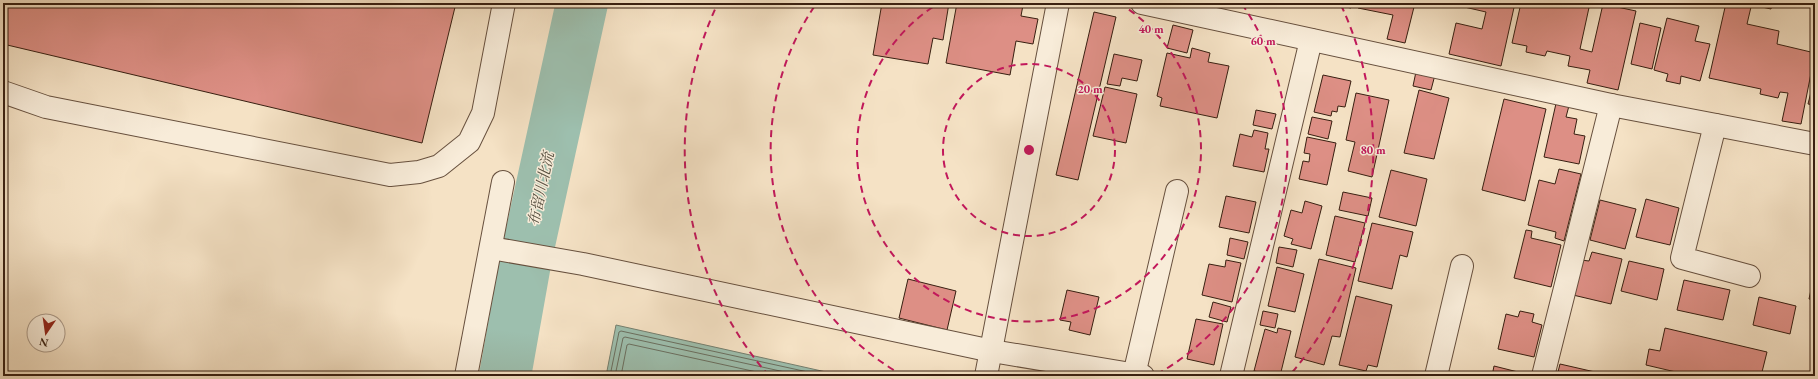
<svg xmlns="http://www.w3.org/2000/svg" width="1818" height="379" font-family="'EB Garamond','Noto Serif JP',serif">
	<rect width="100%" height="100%" fill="#f5e2c5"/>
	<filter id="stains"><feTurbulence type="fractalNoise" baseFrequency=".005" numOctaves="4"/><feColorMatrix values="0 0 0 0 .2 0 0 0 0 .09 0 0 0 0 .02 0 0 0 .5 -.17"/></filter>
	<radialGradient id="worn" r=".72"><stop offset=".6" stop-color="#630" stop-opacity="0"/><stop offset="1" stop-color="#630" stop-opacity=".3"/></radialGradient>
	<polygon fill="#9dbfae" stroke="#757f6f" points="616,325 844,376 606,376"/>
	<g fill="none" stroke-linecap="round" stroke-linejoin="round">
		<g stroke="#6a6f60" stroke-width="1">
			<polyline points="610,376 619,332 621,331 826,376"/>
			<polyline points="615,376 623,338 625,337 803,376"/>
			<polyline points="621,376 627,345 629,344 775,376"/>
		</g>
		<polyline stroke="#9dbfae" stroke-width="52" points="505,376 526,258 582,3"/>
	</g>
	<g fill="#dd8f85" stroke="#381f11">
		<polygon points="3,3 456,3 422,143 3,44"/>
		<polygon points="882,3 949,3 943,40 933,38 928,64 873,55"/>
		<polygon points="957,3 1013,3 1023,5 1021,16 1038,19 1033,44 1016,41 1010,75 946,63"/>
		<polygon points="1324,3 1352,3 1351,8"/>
		<polygon points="1359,3 1415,3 1405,43 1387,39 1393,15 1358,8"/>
		<polygon points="1447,3 1515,3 1501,66 1449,54 1456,23 1482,29 1486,12"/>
		<polygon points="1521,3 1590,3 1580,49 1592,52 1603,4 1636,11 1618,90 1587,83 1590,70 1568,66 1570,56 1547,51 1545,56 1526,52 1527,46 1512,43"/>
		<polygon points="1726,3 1735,3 1751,7 1747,24 1779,31 1777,44 1815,53 1801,124 1782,121 1788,93 1780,92 1778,98 1760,94 1761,89 1709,78"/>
		<polygon points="1744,3 1772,3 1771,9"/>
		<polygon points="1094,12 1116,17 1078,180 1056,175"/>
		<polygon points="1667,18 1699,26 1695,41 1710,44 1700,81 1681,76 1680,84 1666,81 1668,74 1654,70"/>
		<polygon points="1640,23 1661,28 1652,69 1631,64"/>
		<polygon points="1173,25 1193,30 1187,53 1167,48"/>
		<polygon points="1192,48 1210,53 1208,62 1229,66 1217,118 1160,106 1162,98 1157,96 1167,53 1190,58"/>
		<polygon points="1114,54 1142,60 1137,81 1122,78 1120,86 1107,84"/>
		<polygon points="1417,67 1436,71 1431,90 1413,86"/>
		<polygon points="1323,75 1351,81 1345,107 1338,106 1337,112 1332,111 1331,116 1314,112"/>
		<polygon points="1815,76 1815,105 1808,104"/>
		<polygon points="1105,87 1137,94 1126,143 1093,136"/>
		<polygon points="1419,90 1449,98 1434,159 1404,153"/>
		<polygon points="1356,93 1389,100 1372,177 1348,171 1355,142 1346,140"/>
		<polygon points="1504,99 1546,109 1525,201 1482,190"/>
		<polygon points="1557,99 1570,102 1566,117 1577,119 1574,134 1585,136 1579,164 1544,157"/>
		<polygon points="1256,110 1276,114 1272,129 1253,125"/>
		<polygon points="1312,117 1332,121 1328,139 1308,134"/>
		<polygon points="1254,130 1268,133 1265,149 1269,149 1264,172 1233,166 1240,134 1252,137"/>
		<polygon points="1307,137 1336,143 1327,185 1299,179 1303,161 1309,162 1310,154 1304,153"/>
		<polygon points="1559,169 1581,174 1564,241 1555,238 1556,232 1528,225 1539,180 1555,184"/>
		<polygon points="1391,170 1427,179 1416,226 1379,217"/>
		<polygon points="1343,192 1372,198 1368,216 1339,210"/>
		<polygon points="1226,196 1256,202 1249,233 1219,227"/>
		<polygon points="1646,199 1679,208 1670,245 1636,237"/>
		<polygon points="1600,200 1636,209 1625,249 1590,240"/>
		<polygon points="1305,201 1322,206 1311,249 1291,244 1293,239 1284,236 1291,210 1302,213"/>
		<polygon points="1335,216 1365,223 1355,262 1326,255"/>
		<polygon points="1372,223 1413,232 1407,257 1400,255 1392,289 1358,281"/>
		<polygon points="1526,230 1532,231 1531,238 1561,245 1551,287 1514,278"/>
		<polygon points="1230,238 1248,242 1244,259 1227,255"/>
		<polygon points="1279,247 1297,250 1293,267 1276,263"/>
		<polygon points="1592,252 1622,259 1611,304 1573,295 1581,260 1589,261"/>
		<polygon points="1319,259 1356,268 1340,337 1332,336 1324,365 1295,357"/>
		<polygon points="1226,260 1241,263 1232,302 1202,295 1209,264 1225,267"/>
		<polygon points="1629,261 1664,269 1657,300 1621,291"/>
		<polygon points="1277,267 1304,274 1295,312 1268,306"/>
		<polygon points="1815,271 1815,300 1809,299"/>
		<polygon points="908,279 956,291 947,330 899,318"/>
		<polygon points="1684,280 1730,290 1723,320 1677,310"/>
		<polygon points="1067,290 1099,297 1090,335 1069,330 1071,322 1060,320"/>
		<polygon points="1356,296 1392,305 1377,367 1368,365 1366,371 1339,365"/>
		<polygon points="1759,297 1796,306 1790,334 1753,325"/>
		<polygon points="1213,302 1231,307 1227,322 1209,317"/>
		<polygon points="1263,311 1278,314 1275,328 1260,325"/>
		<polygon points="1520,311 1534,314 1532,322 1542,325 1534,357 1498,349 1506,314 1518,317"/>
		<polygon points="1196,319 1223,324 1214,365 1187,359"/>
		<polygon points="1278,328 1291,331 1280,376 1254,371 1265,329 1277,333"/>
		<polygon points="1665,328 1767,352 1761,376 1693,376 1646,365 1649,349 1660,351"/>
		<polygon points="1560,364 1595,372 1594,376 1557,376"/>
		<polygon points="1494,366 1530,375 1530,376 1492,376"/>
	</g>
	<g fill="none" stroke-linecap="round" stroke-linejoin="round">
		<defs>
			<g id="street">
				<polyline points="1142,3 1611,105 1815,144"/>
				<polyline points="3,92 46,107 390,175 419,172 439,166 469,142 483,113 504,3"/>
				<polyline points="1715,125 1682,258 1749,276"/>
				<polyline points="491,248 583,264 992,351 1143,376"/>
				<polyline points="1134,375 1177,191"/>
				<polyline points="466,376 503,182"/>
				<polyline points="986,376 1058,3"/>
				<polyline points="1231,376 1311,40"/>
				<polyline points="1436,376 1462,266"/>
				<polyline points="1543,376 1611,105"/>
			</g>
		</defs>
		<use href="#street" stroke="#67503e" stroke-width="24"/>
		<use href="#street" stroke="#f8ecd9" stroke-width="22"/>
	</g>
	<g fill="none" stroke="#c2185b" stroke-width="2" stroke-dasharray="7 5">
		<circle cx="1029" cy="150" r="86"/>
		<path d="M1119 3A172 172 0 1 1 939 3"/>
		<path d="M904 376A258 258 0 0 1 816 4M1242 4A258 258 0 0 1 1154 376"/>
		<path d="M769 376A344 344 0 0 1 717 5M1341 5A344 344 0 0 1 1289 376"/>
	</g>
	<g text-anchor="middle" stroke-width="3" stroke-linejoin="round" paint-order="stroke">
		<g font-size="15" font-style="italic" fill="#564f40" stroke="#f8ecd9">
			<text transform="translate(541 189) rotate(-78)" y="5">布留川北流</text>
		</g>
	</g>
	<circle cx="1029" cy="150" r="6" fill="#c2185b" stroke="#f8ecd9" stroke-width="2"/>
	<g font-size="12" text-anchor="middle" font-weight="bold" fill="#c2185b" stroke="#f8ecd9" stroke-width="3" stroke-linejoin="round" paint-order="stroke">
		<text x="1151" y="33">40 m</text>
		<text x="1263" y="45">60 m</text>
		<text x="1090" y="93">20 m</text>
		<text x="1373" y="154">80 m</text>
	</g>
	<rect width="1818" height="379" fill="none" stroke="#f5e2c5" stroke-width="16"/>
	<rect x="4" y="4" width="1810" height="371" fill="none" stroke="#381f11" stroke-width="2"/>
	<rect x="8" y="8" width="1802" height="363" fill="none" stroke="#381f11"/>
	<g transform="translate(46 333) rotate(193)"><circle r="19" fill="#f8ecd9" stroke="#ab9a89"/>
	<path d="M0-3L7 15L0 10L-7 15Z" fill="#8f2418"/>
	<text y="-6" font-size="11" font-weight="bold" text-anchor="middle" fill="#381f11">N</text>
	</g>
	<rect width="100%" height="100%" filter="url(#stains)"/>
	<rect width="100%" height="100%" fill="url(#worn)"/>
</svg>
